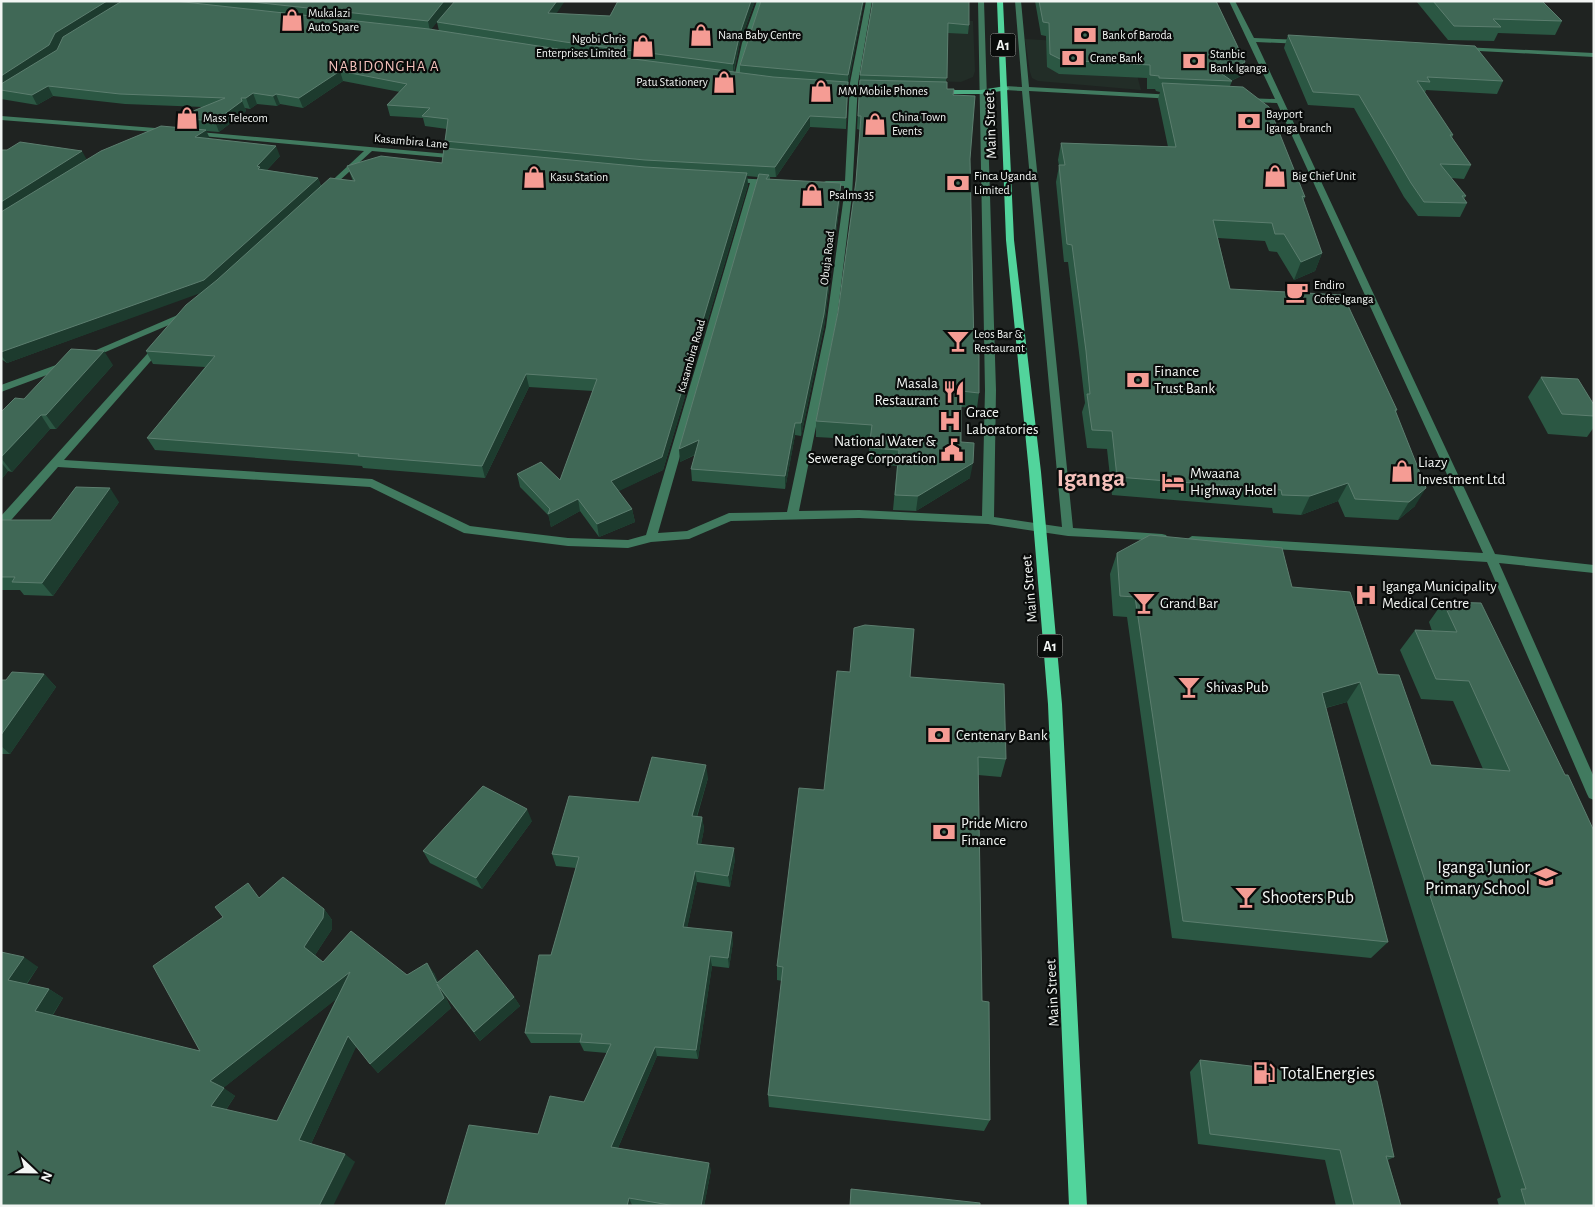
<svg xmlns="http://www.w3.org/2000/svg" width="1595" height="1207" font-family="'Alegreya Sans',sans-serif">
	<rect width="100%" height="100%" fill="#1f2321"/>
	<g fill="#222d27">
		<polygon points="875,16 973,21 975,71 973,77 961,82 867,79"/>
		<polygon points="1025,39 1129,45 1141,90 1038,81 1032,78 1030,72"/>
	</g>
	<g fill="none" stroke-linecap="round" stroke-linejoin="round">
		<g fill="#417a5f" fill-rule="evenodd">
			<polygon points="757,1 763,1 748,43 740,73 735,74 742,43"/>
			<polygon points="866,1 872,1 858,83 852,195 836,327 799,511 859,510 982,516 985,390 978,1 984,1 996,390 994,517 1062,527 1022,91 1005,90 1001,88 1005,86 1022,87 1015,1 1021,1 1029,87 1174,95 1178,97 1174,99 1029,91 1073,528 1162,534 1166,535 1168,538 1166,541 1068,536 988,524 859,518 731,521 689,539 651,542 628,548 568,546 464,533 370,487 58,467 5,527 1,528 1,516 157,343 160,342 165,345 163,347 64,460 372,479 470,526 568,538 628,540 646,535 750,183 728,182 728,178 731,178 774,180 778,182 774,184 758,184 658,533 687,531 729,513 787,512 826,327 844,195 844,186 826,185 822,183 826,181 845,181 850,83"/>
			<polygon points="1229,1 1235,1 1254,38 1302,40 1305,42 1302,44 1256,42 1495,554 1594,565 1594,573 1499,563 1594,777 1594,800 1589,798 1587,794 1487,562 1192,544 1186,540 1192,536 1483,553 1277,103 1244,102 1240,100 1244,98 1275,99"/>
			<polygon points="1462,47 1594,53 1594,57 1460,50 1460,48"/>
			<polygon points="1,116 168,129 172,131 168,133 1,120"/>
			<polygon points="188,131 460,155 464,157 460,159 372,151 327,192 323,190 324,188 364,151 191,135 187,133"/>
			<polygon points="187,311 192,314 190,316 89,359 81,359 80,357"/>
			<polygon points="67,361 71,362 71,366 1,392 1,385"/>
		</g>
		<g fill="#4cac82" fill-rule="evenodd">
			<polygon points="828,86 876,88 880,90 876,92 831,90 827,88"/>
			<polygon points="1005,86 1009,88 1008,90 981,94 938,94 934,92 938,90 981,90"/>
		</g>
		<polygon fill="#52d49c" fill-rule="evenodd" points="997,1 1003,1 1014,240 1041,472 1062,704 1087,1206 1069,1206 1048,704 1029,472 1006,240"/>
	</g>
	<g fill="#2b5743" fill-rule="evenodd">
		<path d="M1,1h119l1,1 1,-1h332l-23,28 8,2 -2,-9 119,-8 54,2 8,-15h137l-15,41 -6,30h6v-7l21,-64h103l-16,84 -2,44 -36,-2 -34,50h-6v3l71,14 -17,133 -23,109 -6,-1 -10,54 -93,-8 -1,-12 4,-14 -15,7 78,-285 -11,-1 1,9 -85,285 -45,21 14,18 3,13 -36,15 -19,-26 -29,16 -2,-11 -29,-29 -3,-13 43,6 33,-89 -64,-4 -44,91 -122,-10 -1,-2 -207,-16 -8,-12 58,-71 -52,-3 -7,-13 55,-59 -194,71 -6,-4v-209l86,10 93,-33 -4,-9 27,-11 -78,-3 -72,-8 -16,9 -36,-6zM343,81l57,11 -13,13 3,11 33,2 2,8 22,3 -2,12 2,8 -5,14 -95,3 6,15 -32,5 -3,-8 -51,-8 13,-14 -71,-17 -3,-8 13,1 27,-21 -1,-3 5,1 7,-5 20,2 3,-2 23,4z"/>
		<polygon points="873,1 969,25 968,34 948,33 946,82 947,89 953,95 970,159 974,350 979,393 977,408 961,407 961,442 970,478 916,511 893,510 897,466 868,463 870,440 816,437 816,421 838,312 856,181 860,130 857,129 860,75"/>
		<polygon points="1035,1 1216,1 1245,62 1241,76 1231,81 1232,81 1230,86 1305,197 1303,201 1322,253 1315,271 1294,280 1277,252 1269,251 1265,241 1218,238 1230,289 1397,410 1396,412 1415,506 1398,520 1345,517 1338,501 1301,515 1273,513 1272,508 1112,495 1107,449 1087,448 1082,412 1085,403 1081,369 1068,262 1064,262 1056,182 1059,166 1058,160 1061,143 1168,147 1158,99 1160,92 1156,91 1155,89 1147,89 1147,78 1059,74 1047,67 1046,36 1041,35"/>
		<polygon points="1416,1 1542,1 1562,21 1555,35 1498,33 1494,41 1448,40"/>
		<polygon points="1288,35 1503,81 1497,94 1426,90 1425,93 1453,135 1452,138 1471,165 1464,179 1451,178 1466,196 1464,199 1467,203 1460,217 1418,216 1404,197 1354,108 1308,105 1284,48"/>
		<polygon points="113,365 56,429 50,429 12,472 8,471 1,480 1,412 24,399"/>
		<polygon points="1541,377 1594,405 1594,427 1587,437 1548,434 1528,397"/>
		<polygon points="119,502 53,596 24,595 20,590 1,590 1,520 51,520"/>
		<polygon points="1117,553 1292,587 1378,674 1431,765 1483,769 1453,701 1421,699 1400,650 1415,630 1432,631 1429,622 1443,602 1481,603 1594,1206 1499,1206 1497,1199 1501,1197 1347,702 1326,708 1388,942 1371,958 1172,938 1127,617 1113,616 1110,574"/>
		<polygon points="44,674 56,687 10,754 1,754 1,680 6,680"/>
		<polygon points="910,677 1006,759 1001,777 978,775 982,1001 990,1120 984,1131 769,1107 768,1095 782,981 777,980 777,966 824,790"/>
		<polygon points="708,778 697,817 702,817 704,829 701,844 735,859 730,887 697,882 687,928 733,942 729,968 712,966 698,1059 657,1056 618,1148 711,1170 704,1206 637,1206 632,1205 538,1134 584,1102 607,1053 584,1051 580,1043 531,1043 525,1033 551,955 576,868 556,866 552,854 639,802"/>
		<polygon points="532,821 482,889 430,863 423,851"/>
		<path d="M260,898l64,11 8,11v9l-17,26 8,7 84,13 27,-2 4,9 76,15 6,9 -40,35 -36,-47 7,14 -73,65 -8,-9 -14,-18 -45,98 44,18 -354,44v-254l37,15 -11,17 22,5 14,9 -10,17 147,36zM336,999l-59,122 -51,-11 9,-14 -12,-8z"/>
		<polygon points="1200,1060 1394,1157 1388,1160 1401,1206 1336,1206 1325,1160 1198,1144 1190,1072"/>
	</g>
	<g fill="#1d3b2e">
		<polygon points="107,1 120,1 122,5 54,55 1,90 1,76 55,33"/>
		<polygon points="444,1 454,1 430,31 428,21"/>
		<polygon points="557,1 565,1 550,23 548,13"/>
		<polygon points="751,1 755,1 740,42 733,74 733,64 740,33"/>
		<polygon points="863,1 864,1 848,85 848,75"/>
		<polygon points="1245,62 1241,76 1230,81 1222,74"/>
		<polygon points="340,71 343,81 303,108 299,98"/>
		<polygon points="48,86 53,96 37,105 32,95"/>
		<polygon points="253,93 257,104 250,109 246,98"/>
		<polygon points="276,94 280,104 277,106 273,96"/>
		<polygon points="242,101 246,111 219,132 215,121"/>
		<polygon points="810,116 810,127 776,177 775,167"/>
		<polygon points="206,130 210,139 195,137"/>
		<polygon points="276,146 280,156 263,174 258,169 257,166"/>
		<polygon points="82,151 87,160 1,216 1,202"/>
		<polygon points="747,173 748,185 663,470 613,494 611,481"/>
		<polygon points="318,178 321,187 209,290 7,363 1,355 1,352"/>
		<polygon points="841,183 841,194 824,327 801,436 801,423"/>
		<polygon points="1322,253 1315,271 1294,280 1301,262"/>
		<polygon points="104,351 113,365 56,429 46,415"/>
		<polygon points="526,374 529,387 485,478 482,466"/>
		<polygon points="41,415 50,429 12,472 1,458"/>
		<polygon points="795,423 795,435 785,489 785,476"/>
		<polygon points="699,440 700,452 680,462 679,449"/>
		<polygon points="1,462 8,471 1,480"/>
		<polygon points="973,463 970,478 916,511 918,496"/>
		<polygon points="1348,483 1338,501 1301,515 1310,496"/>
		<polygon points="110,488 119,502 53,596 42,583"/>
		<polygon points="1426,488 1415,506 1398,520 1409,502"/>
		<polygon points="578,499 580,511 551,527 548,514"/>
		<polygon points="632,509 635,522 599,537 597,524"/>
		<polygon points="44,674 56,687 10,754 1,746 1,735"/>
		<polygon points="1360,682 1347,702 1309,712 1322,693"/>
		<polygon points="706,765 708,778 693,828 692,816"/>
		<polygon points="527,809 532,821 482,889 476,878"/>
		<polygon points="702,817 704,829 699,855 697,844"/>
		<polygon points="734,848 735,859 730,887 728,876"/>
		<polygon points="695,871 697,882 685,938 683,927"/>
		<polygon points="324,909 332,920 332,929 313,958 304,947"/>
		<polygon points="732,932 733,942 729,968 728,958"/>
		<polygon points="710,956 712,966 698,1059 696,1050"/>
		<polygon points="24,957 38,967 22,990 8,980"/>
		<polygon points="427,963 434,973 443,991 437,983"/>
		<polygon points="350,972 358,982 222,1089 210,1081"/>
		<polygon points="437,984 444,994 451,1008 378,1073 370,1064"/>
		<polygon points="49,989 63,998 49,1020 35,1011"/>
		<polygon points="514,997 520,1006 480,1041 474,1032"/>
		<polygon points="348,1036 357,1045 309,1148 299,1140"/>
		<polygon points="655,1047 657,1056 615,1155 611,1147"/>
		<polygon points="224,1088 235,1096 223,1114 211,1106"/>
		<polygon points="345,1154 355,1162 333,1206 319,1206"/>
		<polygon points="709,1163 711,1170 704,1206 701,1206"/>
		<polygon points="629,1198 632,1205 632,1206 627,1206"/>
	</g>
	<g fill="#406856" stroke="#5c7e6f" fill-rule="evenodd">
		<polygon points="1,1 107,1 55,33 49,45 1,76"/>
		<polygon points="122,1 175,1 429,29 564,50 773,77 848,82 846,118 810,116 775,167 645,160 445,141 448,119 422,116 430,108 387,105 407,84 340,71 299,98 276,94 273,96 253,93 246,98 241,98 242,101 215,121 176,118 225,98 120,94 48,86 32,95 1,90 1,84 57,50 63,37"/>
		<polygon points="243,1 444,1 428,21"/>
		<polygon points="455,1 557,1 548,13 610,16 618,1 751,1 740,33 733,64 565,42 437,22"/>
		<polygon points="761,1 863,1 848,75 740,65"/>
		<polygon points="873,1 969,1 969,25 948,23 947,78 860,75"/>
		<polygon points="1039,1 1216,1 1245,62 1222,74 1232,81 1159,78 1159,76 1150,75 1150,65 1062,60 1050,54 1049,23 1043,22"/>
		<polygon points="1433,1 1542,1 1562,21 1493,19 1501,27 1454,26"/>
		<polygon points="1288,35 1475,46 1503,81 1427,77 1430,82 1417,81 1453,135 1450,135 1471,165 1440,164 1466,196 1462,196 1467,203 1424,202 1411,183 1359,95 1313,92"/>
		<polygon points="860,80 947,82 947,89 954,89 953,95 975,96 970,159 974,350 979,350 979,393 961,391 961,442 974,443 973,463 918,496 895,495 899,450 869,448 872,425 816,421 838,312 856,181 861,116 858,116"/>
		<polygon points="1162,83 1243,87 1269,107 1305,197 1302,196 1322,253 1301,262 1284,234 1275,234 1272,223 1213,220 1230,289 1343,295 1397,410 1395,410 1426,488 1409,502 1355,499 1348,483 1310,496 1282,495 1281,490 1117,477 1112,431 1092,430 1087,394 1090,394 1086,351 1072,245 1067,244 1059,165 1065,165 1061,143 1176,147"/>
		<polygon points="161,126 206,130 195,137 276,146 257,166 260,167 258,169 318,178 204,280 1,352 1,212 101,151"/>
		<polygon points="20,142 82,151 1,202 1,150 7,150"/>
		<polygon points="444,148 645,167 747,173 662,457 611,481 632,509 597,524 578,499 548,514 550,509 517,474 541,462 560,480 597,379 526,374 482,466 358,456 359,454 147,438 215,356 146,351 186,305 217,280 330,178 355,181 347,166 381,156 442,163"/>
		<polygon points="759,174 769,175 766,179 841,183 824,314 801,423 795,423 785,476 691,469 699,440 679,449"/>
		<polygon points="71,349 104,351 46,415 41,415 1,457 1,412 15,398 24,399"/>
		<polygon points="1541,377 1578,379 1594,405 1594,416 1562,414"/>
		<polygon points="76,487 110,488 42,583 12,582 15,577 1,577 1,520 51,520"/>
		<polygon points="1150,535 1282,548 1292,587 1350,592 1378,674 1399,675 1431,765 1510,771 1469,681 1436,679 1415,630 1457,632 1443,602 1481,603 1565,775 1568,775 1594,831 1594,1206 1526,1206 1521,1189 1526,1189 1360,682 1322,693 1388,942 1183,921 1135,597 1120,596 1117,553"/>
		<polygon points="865,625 914,629 910,677 1004,684 1006,759 978,757 982,1001 989,1002 990,1120 768,1095 783,967 777,966 799,788 824,790 837,671 850,672 854,628"/>
		<polygon points="12,672 44,674 1,735 1,680 6,680"/>
		<polygon points="652,757 706,765 692,816 702,817 697,844 734,848 728,876 695,871 683,927 732,932 728,958 710,956 696,1050 655,1047 611,1147 709,1163 701,1206 675,1206 629,1198 627,1206 445,1206 469,1125 538,1134 550,1096 584,1102 611,1044 580,1042 582,1034 525,1033 539,955 551,955 579,857 552,854 569,796 639,802"/>
		<polygon points="483,786 527,809 476,878 423,851"/>
		<path d="M283,877l41,32 -1,9 -19,29 19,15 28,-31 56,44 20,-12 10,20 40,-33 37,47 -40,35 -37,-48 7,14 -74,66 -22,-28 -49,104 46,14 -26,52h-318v-254l23,5 -16,23 41,9 -14,22 165,40 -47,-85 70,-49 -8,-10 33,-24 11,15zM350,972l-73,149 -66,-15 13,-18 -14,-7z"/>
		<polygon points="1200,1060 1377,1081 1394,1157 1386,1156 1401,1206 1354,1206 1340,1150 1210,1134"/>
		<polygon points="851,1189 980,1203 980,1206 850,1206"/>
	</g>
	<defs>
		<symbol id="shop-bare" viewBox="-9 -9 18 18"><path d="M-5-2.5h2.3a2.7 3.5 0 0 1 5.4 0H5L5.5 6h-11ZM-1.5-2.5h3a1.5 2.3 0 0 0-3 0Z" fill="#f59c94" stroke="#0a0c0b" stroke-width="2.5" paint-order="stroke"/></symbol>
		<symbol id="bank-bare" viewBox="-9 -9 18 18"><path d="M-6-4H6V4H-6ZM0-2.3a2.3 2.3 0 1 0 0 4.6a2.3 2.3 0 1 0 0-4.6Z" fill="#f59c94" stroke="#0a0c0b" stroke-width="2.5" paint-order="stroke"/></symbol>
		<symbol id="cafe-bare" viewBox="-9 -9 18 18"><path d="M-5.5-4.5H6V0H3Q3 3.5 0 3.5H-2.5Q-5.5 3.5-5.5 0ZM3-3.2v2h1.7v-2ZM-6 4.5H4V6H-6Z" fill="#f59c94" stroke="#0a0c0b" stroke-width="2.5" paint-order="stroke"/></symbol>
		<symbol id="bar-bare" viewBox="-9 -9 18 18"><path d="M-6-5H6L.8 .8V4.5H3.5V6h-7V4.5H-.8V.8Z" fill="#f59c94" stroke="#0a0c0b" stroke-width="2.5" paint-order="stroke"/></symbol>
		<symbol id="restaurant-bare" viewBox="-9 -9 18 18"><path d="M-5-6h1v4h1v-4h1v4h1v-4h1v5L-1.5 .5V6h-2V.5L-5-1ZM5-6V6H3V1.5H1.5Q1.5-4 5-6Z" fill="#f59c94" stroke="#0a0c0b" stroke-width="2.5" paint-order="stroke"/></symbol>
		<symbol id="hospital-bare" viewBox="-9 -9 18 18"><path d="M-5-5h3v3.5h4V-5h3V5h-3V1.5h-4V5h-3Z" fill="#f59c94" stroke="#0a0c0b" stroke-width="2.5" paint-order="stroke"/></symbol>
		<symbol id="civic-bare" viewBox="-9 -9 18 18"><path d="M-.6-6.5H3V-4.5H.6V-3L4-1V1h2V6H-6V1h2V-1L-.6-3ZM-1.2 2.5V6h2.4V2.5Z" fill="#f59c94" stroke="#0a0c0b" stroke-width="2.5" paint-order="stroke"/></symbol>
		<symbol id="hotel-bare" viewBox="-9 -9 18 18"><path d="M-6-4.5h1.5V1H6V5H4.5V3h-9V5H-6ZM-4 0a1.8 1.8 0 1 1 3.6 0ZM.5 0V-2.5h3Q6-2.5 6 0Z" fill="#f59c94" stroke="#0a0c0b" stroke-width="2.5" paint-order="stroke"/></symbol>
		<symbol id="school-bare" viewBox="-9 -9 18 18"><path d="M0-5L7-2L0 1L-7-2ZM-4 1L0 2.5L4 1V4Q0 6-4 4Z" fill="#f59c94" stroke="#0a0c0b" stroke-width="2.5" paint-order="stroke"/></symbol>
		<symbol id="fuel-bare" viewBox="-9 -9 18 18"><path d="M-5.5-6h7V0h2V4h1.3V-2.5L3-4.5l.8-.8L6-3V5H2.5V1h-1V6h-7ZM-4.2-4.7v3.2H.2V-4.7Z" fill="#f59c94" stroke="#0a0c0b" stroke-width="2.5" paint-order="stroke"/></symbol>
	</defs>
	<g fill-rule="evenodd">
		<use href="#shop-bare" x="276" y="4" width="32" height="32"/>
		<use href="#shop-bare" x="685" y="19" width="32" height="32"/>
		<use href="#bank-bare" x="1069" y="19" width="32" height="32"/>
		<use href="#shop-bare" x="627" y="30" width="32" height="32"/>
		<use href="#bank-bare" x="1057" y="42" width="32" height="32"/>
		<use href="#bank-bare" x="1178" y="45" width="32" height="32"/>
		<use href="#shop-bare" x="708" y="66" width="32" height="32"/>
		<use href="#shop-bare" x="805" y="75" width="32" height="32"/>
		<use href="#shop-bare" x="171" y="102" width="32" height="32"/>
		<use href="#bank-bare" x="1233" y="105" width="32" height="32"/>
		<use href="#shop-bare" x="859" y="108" width="32" height="32"/>
		<use href="#shop-bare" x="1259" y="160" width="32" height="32"/>
		<use href="#shop-bare" x="518" y="161" width="32" height="32"/>
		<use href="#bank-bare" x="942" y="167" width="32" height="32"/>
		<use href="#shop-bare" x="796" y="179" width="32" height="32"/>
		<use href="#cafe-bare" x="1281" y="276" width="32" height="32"/>
		<use href="#bar-bare" x="942" y="325" width="32" height="32"/>
		<use href="#bank-bare" x="1122" y="364" width="32" height="32"/>
		<use href="#restaurant-bare" x="938" y="376" width="32" height="32"/>
		<use href="#hospital-bare" x="934" y="405" width="32" height="32"/>
		<use href="#civic-bare" x="936" y="434" width="32" height="32"/>
		<use href="#shop-bare" x="1386" y="455" width="32" height="32"/>
		<use href="#hotel-bare" x="1157" y="466" width="32" height="32"/>
		<use href="#hospital-bare" x="1350" y="579" width="32" height="32"/>
		<use href="#bar-bare" x="1128" y="587" width="32" height="32"/>
		<use href="#bar-bare" x="1173" y="671" width="32" height="32"/>
		<use href="#bank-bare" x="923" y="719" width="32" height="32"/>
		<use href="#bank-bare" x="928" y="816" width="32" height="32"/>
		<use href="#school-bare" x="1530" y="861" width="32" height="32"/>
		<use href="#bar-bare" x="1230" y="881" width="32" height="32"/>
		<use href="#fuel-bare" x="1248" y="1057" width="32" height="32"/>
	</g>
	<g text-anchor="middle" stroke-width="4.5" stroke-linejoin="round" paint-order="stroke">
		<g font-size="12" fill="#f2f5f3" stroke="#0a0c0b" text-anchor="start">
			<text x="308" y="17">Mukalazi<tspan x="308" dy="14">Auto Spare</tspan></text>
			<text x="718" y="39">Nana Baby Centre</text>
			<text x="1102" y="39">Bank of Baroda</text>
			<text x="626" y="43" text-anchor="end">Ngobi Chris<tspan x="626" dy="14">Enterprises Limited</tspan></text>
			<text x="1210" y="58">Stanbic<tspan x="1210" dy="14">Bank Iganga</tspan></text>
			<text x="1090" y="62">Crane Bank</text>
			<text x="708" y="86" text-anchor="end">Patu Stationery</text>
			<text x="838" y="95">MM Mobile Phones</text>
			<text x="1266" y="118">Bayport<tspan x="1266" dy="14">Iganga branch</tspan></text>
			<text x="892" y="121">China Town<tspan x="892" dy="14">Events</tspan></text>
			<text x="203" y="122">Mass Telecom</text>
			<text x="974" y="180">Finca Uganda<tspan x="974" dy="14">Limited</tspan></text>
			<text x="1292" y="180">Big Chief Unit</text>
			<text x="550" y="181">Kasu Station</text>
			<text x="829" y="199">Psalms 35</text>
			<text x="1314" y="289">Endiro<tspan x="1314" dy="14">Cofee Iganga</tspan></text>
			<text x="974" y="338">Leos Bar &amp;<tspan x="974" dy="14">Restaurant</tspan></text>
		</g>
		<g font-size="12" fill="#f2f5f3" stroke="#0a0c0b">
			<text transform="translate(411 141) rotate(5)" y="4">Kasambira Lane</text>
			<text transform="translate(827 258) rotate(-83)" y="4">Obuja Road</text>
			<text transform="translate(691 356) rotate(-74)" y="4">Kasambira Road</text>
		</g>
		<g fill="#0a0c0b" stroke="#acafad" stroke-width="1">
			<rect x="990.5" y="33.5" width="25" height="23" rx="4"/>
			<rect x="1037.5" y="634.5" width="25" height="23" rx="4"/>
		</g>
		<g font-size="14" font-weight="bold" fill="#f2f5f3">
			<text x="1003" y="50">A1</text>
			<text x="1050" y="651">A1</text>
		</g>
		<g font-size="15" letter-spacing="1" fill="#f4c0bb" stroke="#0a0c0b">
			<text x="384" y="71">NABIDONGHA A</text>
		</g>
		<g font-size="15" fill="#f2f5f3" stroke="#0a0c0b">
			<text transform="translate(990 125) rotate(-92)" y="5">Main Street</text>
			<text transform="translate(1029 589) rotate(-95)" y="5">Main Street</text>
			<text transform="translate(1052 993) rotate(-93)" y="5">Main Street</text>
		</g>
		<g font-size="15" fill="#f2f5f3" stroke="#0a0c0b" text-anchor="start">
			<text x="1154" y="376">Finance<tspan x="1154" dy="17">Trust Bank</tspan></text>
			<text x="938" y="388" text-anchor="end">Masala<tspan x="938" dy="17">Restaurant</tspan></text>
			<text x="966" y="417">Grace<tspan x="966" dy="17">Laboratories</tspan></text>
			<text x="936" y="446" text-anchor="end">National Water &amp;<tspan x="936" dy="17">Sewerage Corporation</tspan></text>
			<text x="1418" y="467">Liazy<tspan x="1418" dy="17">Investment Ltd</tspan></text>
			<text x="1190" y="478">Mwaana<tspan x="1190" dy="17">Highway Hotel</tspan></text>
			<text x="1382" y="591">Iganga Municipality<tspan x="1382" dy="17">Medical Centre</tspan></text>
			<text x="1160" y="608">Grand Bar</text>
			<text x="1206" y="692">Shivas Pub</text>
			<text x="956" y="740">Centenary Bank</text>
			<text x="961" y="828">Pride Micro<tspan x="961" dy="17">Finance</tspan></text>
		</g>
		<g font-size="18" fill="#f2f5f3" stroke="#0a0c0b" text-anchor="start">
			<text x="1530" y="873" text-anchor="end">Iganga Junior<tspan x="1530" dy="21">Primary School</tspan></text>
			<text x="1262" y="903">Shooters Pub</text>
			<text x="1280" y="1079">TotalEnergies</text>
		</g>
		<g font-size="25" font-weight="bold" fill="#f4c0bb" stroke="#0a0c0b">
			<text x="1091" y="486">Iganga</text>
		</g>
	</g>
	<rect width="1595" height="1207" fill="none" stroke="#f2f5f3" stroke-width="5"/>
	<g transform="translate(35 1172) rotate(112)" stroke="#0a0c0b" stroke-width="4" paint-order="stroke">
	<path d="M0-4L9 19L0 12L-9 19Z" fill="#f2f5f3"/>
	<text y="-8" font-size="14" font-weight="bold" text-anchor="middle" fill="#f2f5f3">N</text>
	</g>
</svg>
